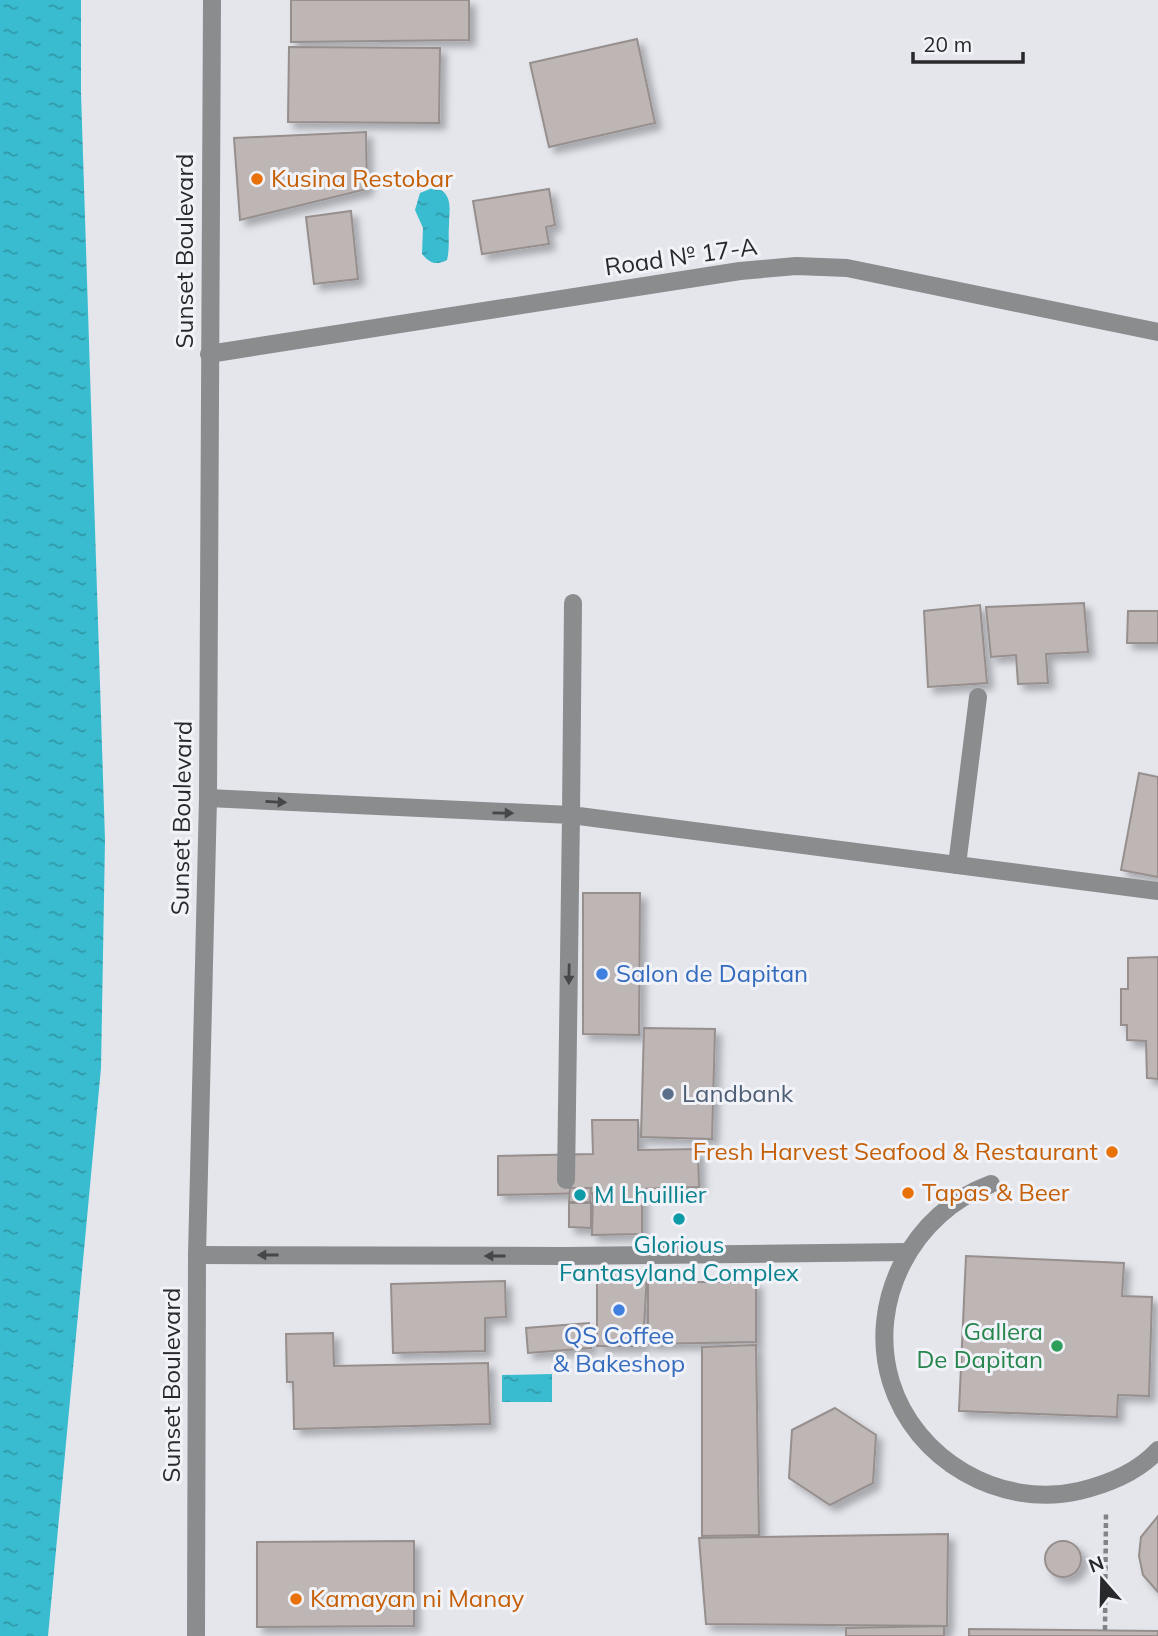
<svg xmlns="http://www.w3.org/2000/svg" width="1158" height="1636" font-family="Mulish,sans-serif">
	<defs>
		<pattern id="water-ripples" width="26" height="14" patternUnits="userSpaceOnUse" patternTransform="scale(1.75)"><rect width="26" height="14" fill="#39bccf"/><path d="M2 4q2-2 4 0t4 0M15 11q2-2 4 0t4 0" fill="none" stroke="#3099a8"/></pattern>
		<filter id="shadow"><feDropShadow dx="6" dy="6" stdDeviation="3.5" flood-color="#0004"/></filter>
	</defs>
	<rect width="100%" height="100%" fill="#e4e6ec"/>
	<g fill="url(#water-ripples)">
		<polygon points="0,0 81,0 81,93 105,840 101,1068 48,1636 0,1636"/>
		<path d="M435,187c19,7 14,22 14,38 -1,13 1,22 -2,35 -12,6 -17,3 -25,-6l1,-26 -8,-18 5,-17z"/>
		<polygon points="552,1374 552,1402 502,1402 502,1375"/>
	</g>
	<g fill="#bdb6b4" stroke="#968f8e" stroke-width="2" filter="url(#shadow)">
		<polygon points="291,0 469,0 469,40 291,42"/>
		<polygon points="637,39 655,123 549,147 530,63"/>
		<polygon points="289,47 440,48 439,123 288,122"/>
		<polygon points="366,132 367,189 240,220 234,138"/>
		<polygon points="549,189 555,225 546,227 549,244 482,254 473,201"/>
		<polygon points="351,211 358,279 314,284 306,217"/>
		<polygon points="1084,603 1088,652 1046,654 1048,683 1018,684 1016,655 991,657 986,607"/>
		<polygon points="980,605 987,683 928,687 924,611"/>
		<polygon points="1128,611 1158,611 1158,643 1127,643"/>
		<polygon points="1139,773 1158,777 1158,877 1121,870"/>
		<polygon points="583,893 640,893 639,1035 583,1034"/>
		<polygon points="1158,957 1158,1079 1147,1078 1146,1041 1127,1040 1127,1025 1121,1025 1121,989 1128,989 1128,958"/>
		<polygon points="644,1028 715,1029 712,1139 641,1137"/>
		<polygon points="592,1120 638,1120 638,1150 698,1149 699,1187 642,1189 642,1234 592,1235 593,1193 498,1195 498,1156 593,1154"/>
		<polygon points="570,1188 591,1188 590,1202 569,1202"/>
		<polygon points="569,1203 591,1203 591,1228 569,1227"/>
		<polygon points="966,1256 1124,1263 1122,1296 1152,1297 1149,1396 1118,1395 1117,1417 959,1411"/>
		<polygon points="597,1273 647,1273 643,1346 597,1346"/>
		<polygon points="505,1281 506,1317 485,1318 485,1351 393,1353 391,1284"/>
		<polygon points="648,1282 756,1282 756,1342 648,1344"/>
		<polygon points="589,1323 591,1348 528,1353 526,1328"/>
		<polygon points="333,1333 334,1366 488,1363 490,1424 294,1429 293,1382 287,1382 286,1334"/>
		<polygon points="756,1345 759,1535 702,1536 702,1347"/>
		<polygon points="835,1408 876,1435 873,1483 830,1505 789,1478 792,1430"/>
		<polygon points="1158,1516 1158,1592 1143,1575 1139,1556 1141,1537"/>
		<polygon points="948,1534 947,1626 706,1624 699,1538"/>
		<polygon points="414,1541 414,1626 257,1627 257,1542"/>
		<circle cx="1063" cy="1559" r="18"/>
		<polygon points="944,1626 944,1636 846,1636 846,1628"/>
		<polygon points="969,1629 1158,1631 1158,1636 969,1636"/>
	</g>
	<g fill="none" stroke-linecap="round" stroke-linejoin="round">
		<polyline stroke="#828387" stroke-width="4.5" stroke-dasharray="5 3.5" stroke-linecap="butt" points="1105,1630 1106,1512"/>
		<g stroke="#8a8c8e" stroke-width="18">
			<polyline points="209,354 740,271 796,266 847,268 1158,332"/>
			<polyline points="573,603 571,815 1158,891"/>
			<polyline points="208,798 571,815 566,1180"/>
			<polyline points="957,865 978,697"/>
			<path d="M991,1184c-77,28 -125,116 -100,198 24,78 109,127 188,109 29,-7 59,-19 79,-41"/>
			<polyline points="197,1255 564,1256 907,1252"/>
			<polyline points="196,1636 197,1255 208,798 212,0"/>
		</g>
	</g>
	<defs><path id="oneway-solid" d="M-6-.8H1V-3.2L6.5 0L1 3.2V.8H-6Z" transform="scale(1.75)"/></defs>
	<g fill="#464749">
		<use href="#oneway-solid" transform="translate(276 802) rotate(3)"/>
		<use href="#oneway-solid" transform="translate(503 813) rotate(1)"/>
		<use href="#oneway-solid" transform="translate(569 974) rotate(91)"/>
		<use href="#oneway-solid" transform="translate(268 1255) rotate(-180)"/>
		<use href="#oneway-solid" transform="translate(495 1256) rotate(-180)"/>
	</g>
	<g fill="#e8710a" stroke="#f1f3f9" stroke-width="2.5">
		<circle cx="257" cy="179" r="7"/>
		<circle cx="1112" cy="1152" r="7"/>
		<circle cx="908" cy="1193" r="7"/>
		<circle cx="296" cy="1599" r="7"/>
	</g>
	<g fill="#3f7fe0" stroke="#f1f3f9" stroke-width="2.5">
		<circle cx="602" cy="974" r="7"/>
		<circle cx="619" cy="1310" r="7"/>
	</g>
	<circle fill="#5c6f8a" stroke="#f1f3f9" stroke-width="2.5" cx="668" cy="1094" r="7"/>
	<g fill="#0f9aa8" stroke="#f1f3f9" stroke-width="2.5">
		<circle cx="580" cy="1195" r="7"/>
		<circle cx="679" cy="1219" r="7"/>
	</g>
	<circle fill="#2e9e5b" stroke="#f1f3f9" stroke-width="2.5" cx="1057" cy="1346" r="7"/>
	<g text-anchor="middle" stroke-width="6" stroke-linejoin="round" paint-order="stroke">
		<g font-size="24" fill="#c56008" stroke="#f1f3f9" text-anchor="start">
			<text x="271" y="187">Kusina Restobar</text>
			<text x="1098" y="1160" text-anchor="end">Fresh Harvest Seafood &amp; Restaurant</text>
			<text x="922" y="1201">Tapas &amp; Beer</text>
			<text x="310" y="1607">Kamayan ni Manay</text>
		</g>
		<g font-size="24" fill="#29292c" stroke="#f1f3f9">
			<text transform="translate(185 251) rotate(-90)" y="8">Sunset Boulevard</text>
			<text transform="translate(681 257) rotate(-8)" y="8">Road № 17-A</text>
			<text transform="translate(182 818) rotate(-89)" y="8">Sunset Boulevard</text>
			<text transform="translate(172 1385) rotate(-90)" y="8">Sunset Boulevard</text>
		</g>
		<g font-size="24" fill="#366cbe" stroke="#f1f3f9" text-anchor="start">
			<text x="616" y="982">Salon de Dapitan</text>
			<text x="619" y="1344" text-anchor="middle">QS Coffee<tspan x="619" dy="28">&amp; Bakeshop</tspan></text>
		</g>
		<g font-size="24" fill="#4e5e75" stroke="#f1f3f9" text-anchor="start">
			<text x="682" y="1102">Landbank</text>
		</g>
		<g font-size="24" fill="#0d838f" stroke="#f1f3f9" text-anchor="start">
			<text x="594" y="1203">M Lhuillier</text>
			<text x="679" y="1253" text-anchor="middle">Glorious<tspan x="679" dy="28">Fantasyland Complex</tspan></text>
		</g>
		<g font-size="24" fill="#27864d" stroke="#f1f3f9" text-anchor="end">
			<text x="1043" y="1340">Gallera<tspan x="1043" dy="28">De Dapitan</tspan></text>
		</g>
	</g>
	<g transform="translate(1102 1580) rotate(340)" stroke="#f1f3f9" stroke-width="5" paint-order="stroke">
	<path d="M0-5L12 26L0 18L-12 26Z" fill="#29292c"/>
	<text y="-10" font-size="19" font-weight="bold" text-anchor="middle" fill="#29292c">N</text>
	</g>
	<path d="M913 52v10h110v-10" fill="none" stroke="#29292c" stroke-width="3.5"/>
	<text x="923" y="52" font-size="21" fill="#29292c" stroke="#f1f3f9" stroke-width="5" paint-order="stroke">20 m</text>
</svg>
